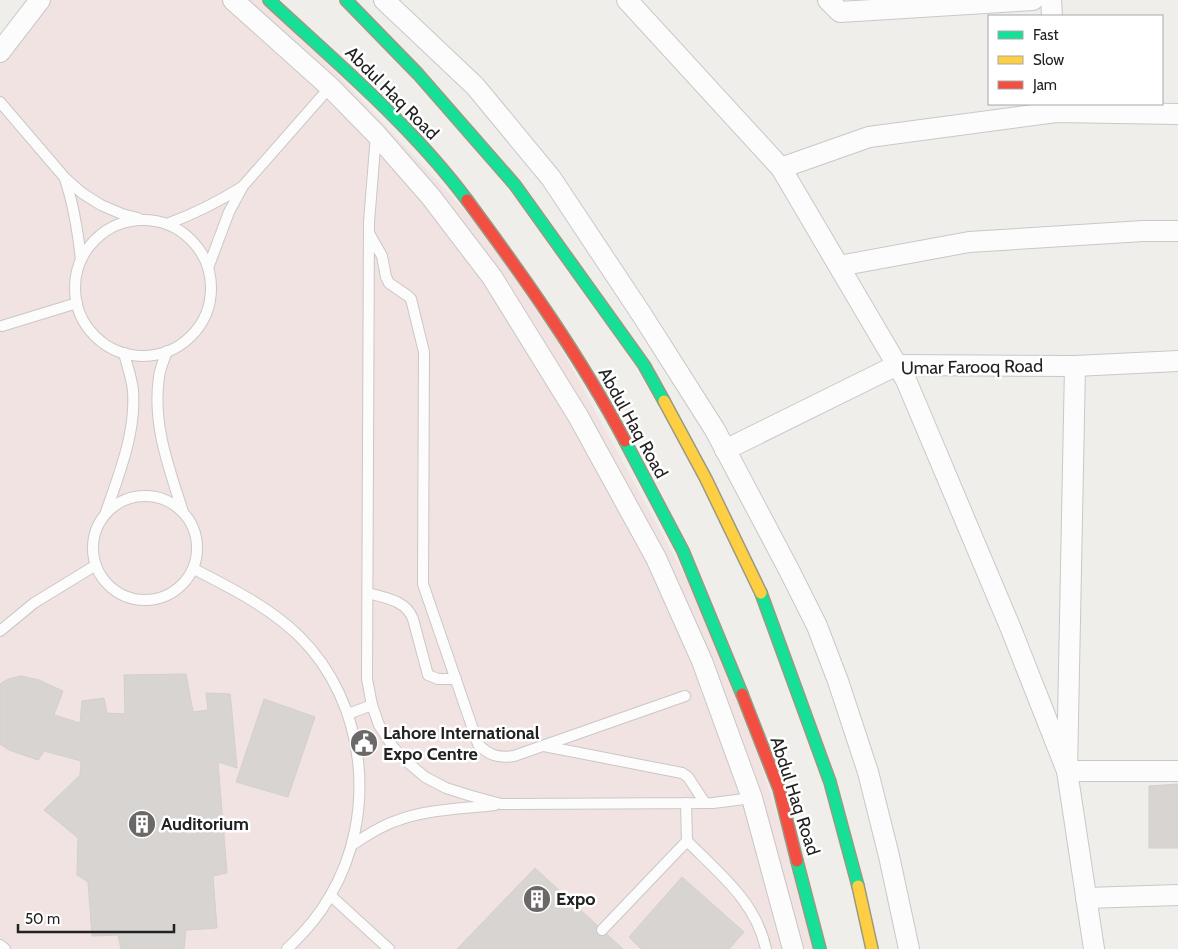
<svg xmlns="http://www.w3.org/2000/svg" width="1178" height="949" font-family="Cabin,sans-serif">
	<rect width="100%" height="100%" fill="#f0eeeb"/>
	<polygon fill="#f1e3e1" points="40,0 269,0 517,267 723,646 820,949 0,949 0,52"/>
	<g fill="#d7d4d2" stroke="#d3d0cc">
		<polygon points="186,674 193,712 208,710 206,693 230,694 232,712 237,768 218,762 227,873 213,876 217,928 186,930 184,949 121,949 118,935 92,936 88,882 77,875 78,838 44,810 80,775 81,761 44,751 38,760 9,750 0,744 0,684 8,679 21,676 39,680 63,691 54,715 80,723 82,701 104,698 107,713 125,714 124,675"/>
		<polygon points="264,699 315,717 288,797 236,782"/>
		<polygon points="1178,784 1178,848 1149,848 1149,786"/>
		<polygon points="535,868 623,949 457,949"/>
		<polygon points="682,877 744,932 729,949 641,949 629,937"/>
	</g>
	<g fill="none" stroke-linecap="round" stroke-linejoin="round">
		<defs>
			<g id="lane">
				<polyline points="0,102 65,178 82,193 101,205 122,214 138,218"/>
				<polyline points="376,135 369,222 367,679 372,705 379,725 393,747 406,761 425,777 446,788 468,795 501,804 713,803 752,798"/>
				<path d="M65,179c9,27 13,53 16,81"/>
				<circle cx="143" cy="288" r="68"/>
				<path d="M167,224c27,-10 51,-22 75,-37"/>
				<path d="M370,235l12,21 4,21 3,6 19,13 3,3 13,53 -1,232 55,160c11,12 21,14 36,12l171,-60"/>
				<polyline points="208,268 229,212 243,186 330,87"/>
				<polyline points="2,326 77,303"/>
				<path d="M167,351c-3,9 -7,17 -8,26 -7,47 10,91 24,135"/>
				<circle cx="145" cy="548" r="52"/>
				<path d="M106,512c13,-38 30,-79 27,-121 -1,-13 -6,-25 -9,-38"/>
				<path d="M194,569c37,19 75,38 105,67 68,67 79,179 31,260 -11,20 -26,37 -43,53"/>
				<path d="M368,593c17,5 38,7 45,26l15,56 10,4h18"/>
				<polyline points="0,631 34,603 96,565"/>
				<polyline points="348,714 372,705"/>
				<polyline points="544,746 682,773 688,777 705,803"/>
				<path d="M686,803l1,38c33,33 69,61 79,108"/>
				<path d="M352,845c14,-9 28,-19 44,-24 30,-12 66,-12 99,-16"/>
				<polyline points="331,896 389,949"/>
				<polyline points="602,930 687,841"/>
				<polyline points="0,945 5,949"/>
			</g>
			<g id="street">
				<polyline points="233,0 330,87 376,134 431,197 492,277 578,416 656,558 702,661 752,798 793,949"/>
				<polyline points="384,0 475,86 551,178 642,315 715,430 789,570 817,626 838,681 868,772 889,856 909,949"/>
				<polyline points="627,0 781,168 897,365 906,380 1011,629 1067,771 1178,771"/>
				<polyline points="828,0 840,12 1033,0"/>
				<polyline points="1051,0 1052,16"/>
				<polyline points="0,52 40,0"/>
				<polyline points="781,168 869,137 1056,112 1178,114"/>
				<polyline points="839,266 969,242 1143,231 1178,231"/>
				<polyline points="1075,366 1067,771 1094,949"/>
				<polyline points="725,450 897,365 1075,366 1178,361"/>
				<polyline points="1086,898 1178,895"/>
			</g>
			<g id="fast">
				<path d="M269,0c69,64 142,125 198,200"/>
				<polyline points="346,0 418,74 515,185 644,365 664,401"/>
				<polyline points="625,441 683,551 742,694"/>
				<polyline points="761,593 830,782 858,886"/>
				<polyline points="797,861 820,949"/>
			</g>
			<g id="slow">
				<polyline points="664,401 706,479 761,593"/>
				<polyline points="858,886 872,949"/>
			</g>
			<g id="jam">
				<path d="M467,200c57,77 113,156 158,241"/>
				<polyline points="742,694 779,789 797,861"/>
			</g>
		</defs>
		<use href="#lane" stroke="#c9c8c7" stroke-width="12"/>
		<use href="#street" stroke="#c9c8c7" stroke-width="22"/>
		<use href="#fast" stroke="#999a82" stroke-width="14"/>
		<use href="#slow" stroke="#999a82" stroke-width="14"/>
		<use href="#jam" stroke="#999a82" stroke-width="14"/>
		<use href="#lane" stroke="#fdfcfc" stroke-width="10"/>
		<use href="#street" stroke="#fdfcfc" stroke-width="20"/>
		<use href="#fast" stroke="#16e098" stroke-width="11"/>
		<use href="#slow" stroke="#ffcf43" stroke-width="11"/>
		<use href="#jam" stroke="#f24e42" stroke-width="11"/>
	</g>
	<defs>
		<symbol id="civic-disc" viewBox="-11 -11 22 22"><circle r="9.5" fill="#6a6968" stroke="#fff"/><path d="M-.6-6.5H3V-4.5H.6V-3L4-1V1h2V6H-6V1h2V-1L-.6-3ZM-1.2 2.5V6h2.4V2.5Z" fill="#fff"/></symbol>
		<symbol id="building-disc" viewBox="-11 -11 22 22"><circle r="9.5" fill="#6a6968" stroke="#fff"/><path d="M-4-6H4V6H1V3H-1V6H-4ZM-2.5-4.3h1.7v1.8h-1.7ZM.8-4.3h1.7v1.8H.8ZM-2.5-1h1.7V.8h-1.7ZM.8-1h1.7V.8H.8Z" fill="#fff"/></symbol>
	</defs>
	<g fill-rule="evenodd">
		<use href="#civic-disc" x="348" y="727" width="32" height="32"/>
		<use href="#building-disc" x="126" y="808" width="32" height="32"/>
		<use href="#building-disc" x="521" y="883" width="32" height="32"/>
	</g>
	<g text-anchor="middle" stroke-width="5" stroke-linejoin="round" paint-order="stroke">
		<g font-size="18" fill="#222" stroke="#fff">
			<text transform="translate(392 93) rotate(45)" y="6">Abdul Haq Road</text>
			<text transform="translate(972 367) rotate(-1)" y="6">Umar Farooq Road</text>
			<text transform="translate(633 423) rotate(61)" y="6">Abdul Haq Road</text>
			<text transform="translate(795 796) rotate(72)" y="6">Abdul Haq Road</text>
		</g>
		<g font-size="18" font-weight="bold" fill="#222" stroke="#fff" text-anchor="start">
			<text x="383" y="739">Lahore International<tspan x="383" dy="21">Expo Centre</tspan></text>
			<text x="161" y="830">Auditorium</text>
			<text x="556" y="905">Expo</text>
		</g>
	</g>
	<rect x="988" y="15" width="175" height="90" fill="#ffffff" stroke="#a7a7a7"/>
	<rect x="998" y="31" width="25" height="8" fill="#16e098" stroke="#a7a7a7"/>
	<text x="1033" y="40" font-size="15" fill="#222222">Fast</text>
	<rect x="998" y="56" width="25" height="8" fill="#ffcf43" stroke="#a7a7a7"/>
	<text x="1033" y="65" font-size="15" fill="#222222">Slow</text>
	<rect x="998" y="81" width="25" height="8" fill="#f24e42" stroke="#a7a7a7"/>
	<text x="1033" y="90" font-size="15" fill="#222222">Jam</text>
	<path d="M18 924v8h156v-8" fill="none" stroke="#222222" stroke-width="2.5"/>
	<text x="25" y="924" font-size="15" fill="#222222" stroke="#ffffff" stroke-width="4" paint-order="stroke">50 m</text>
</svg>
